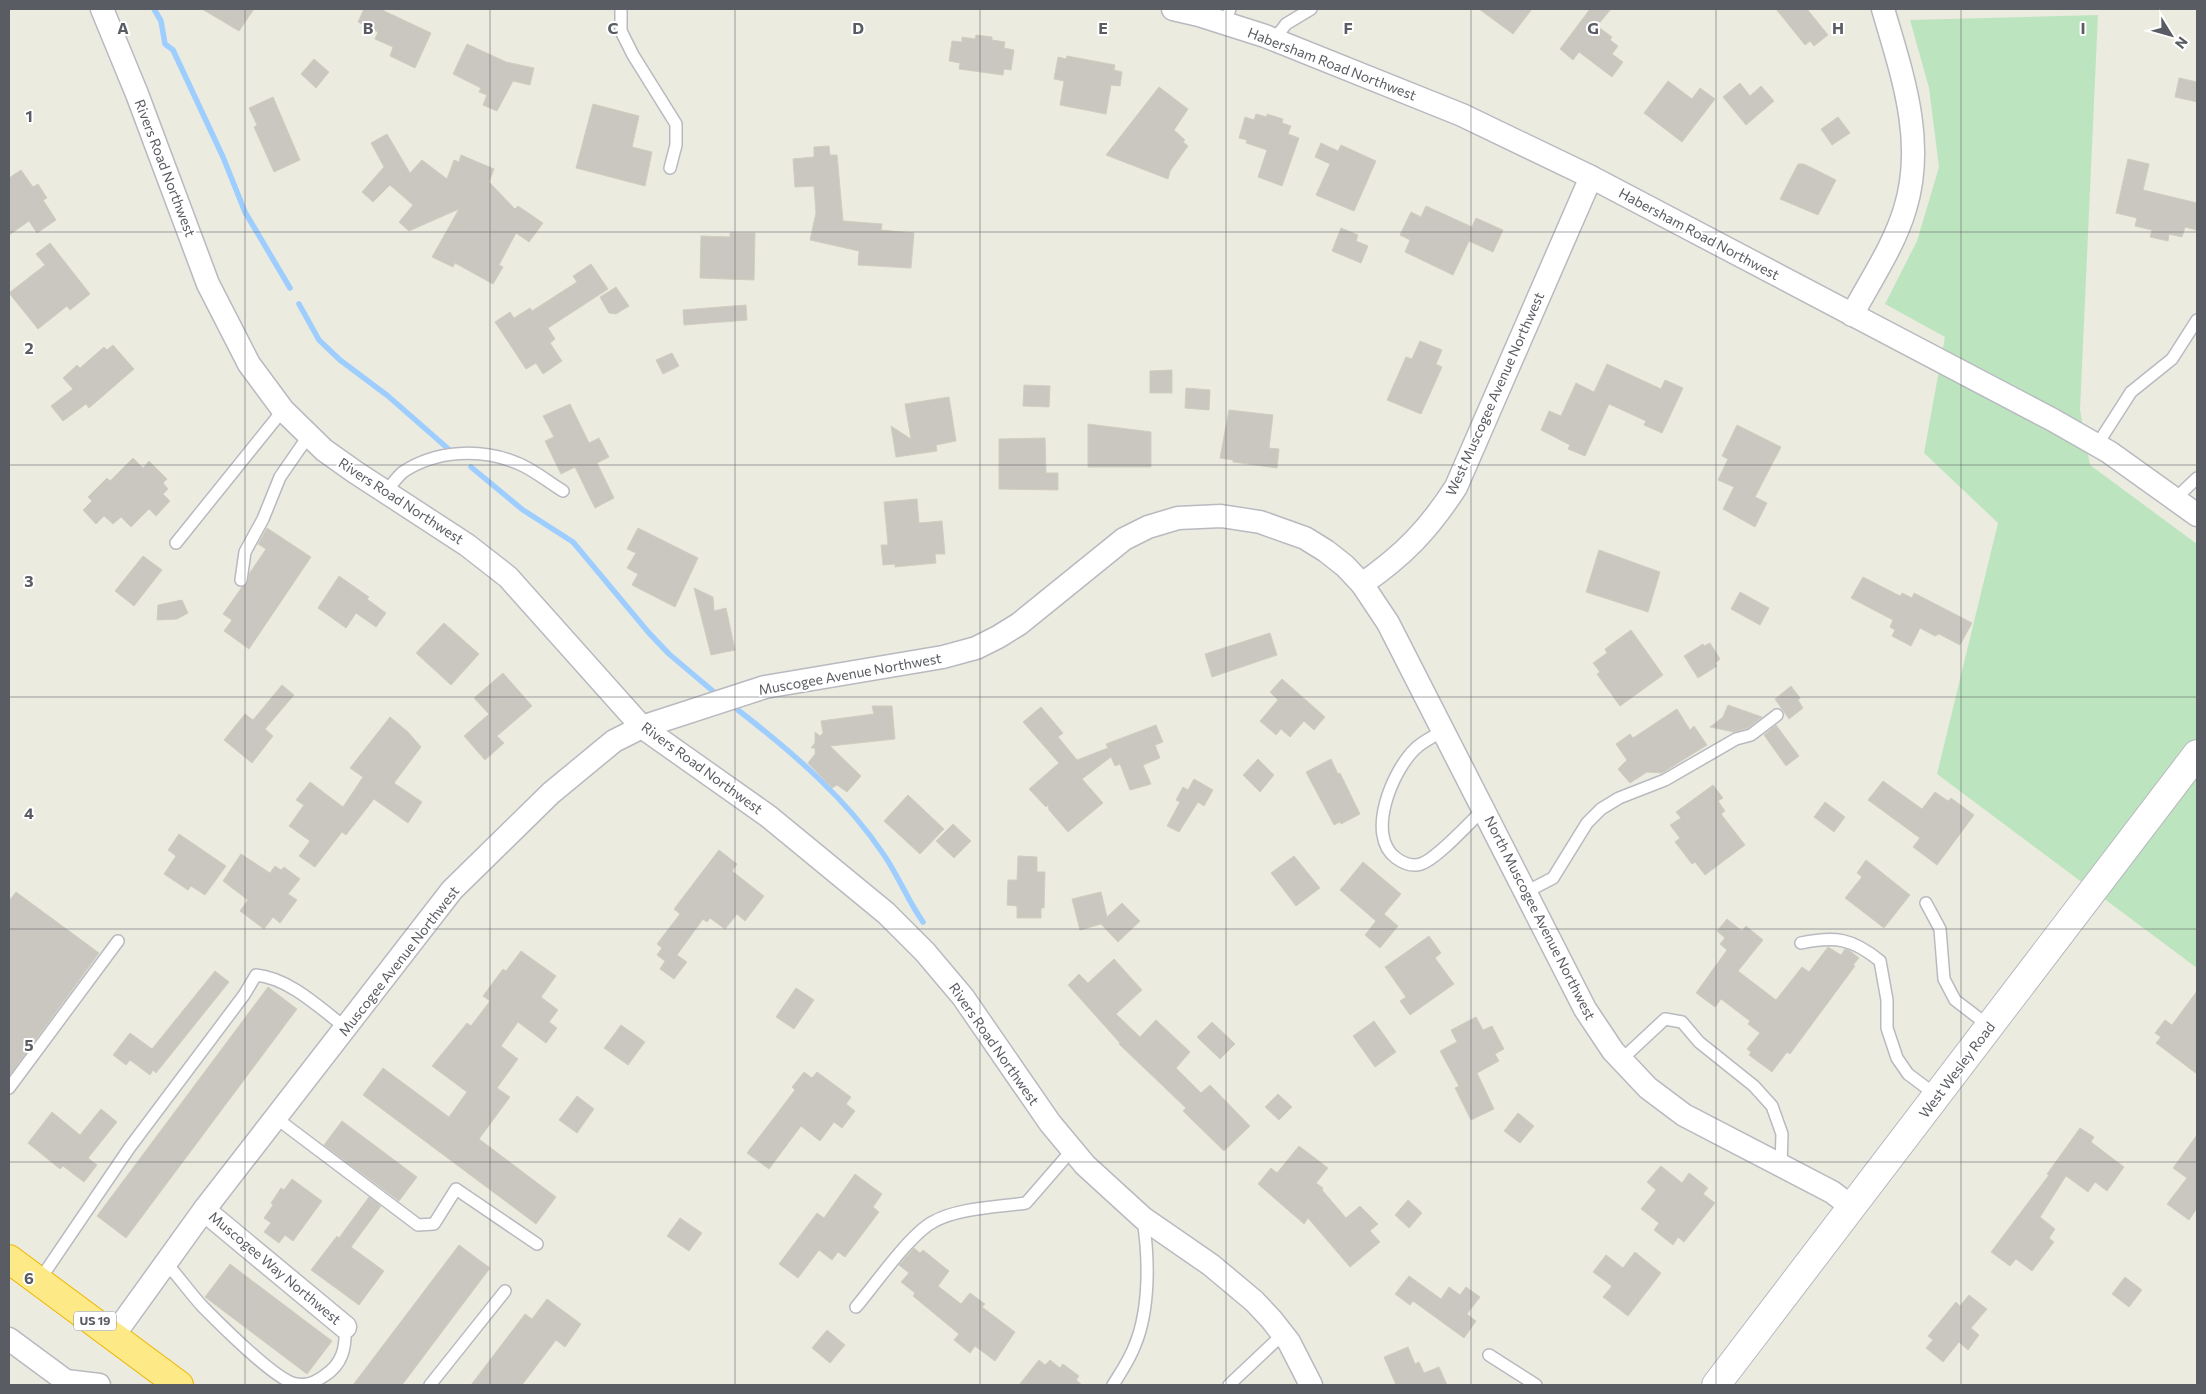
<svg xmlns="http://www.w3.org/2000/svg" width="2206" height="1394" font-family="Commissioner,sans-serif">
	<rect width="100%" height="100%" fill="#ecebe0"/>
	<polygon fill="#bce5bf" points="2098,15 2080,410 2090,465 2197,544 2197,968 1937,774 1998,523 1924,453 1945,337 1885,304 1917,241 1939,167 1929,88 1910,20"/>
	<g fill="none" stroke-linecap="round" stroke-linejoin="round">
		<g stroke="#9ecdff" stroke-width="5.5">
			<polyline points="154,9 161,21 165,44 173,50 223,157 245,212 290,288"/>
			<polyline points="299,304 319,340 340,360 388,396 453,453"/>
			<polyline points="471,467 523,510 573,542 649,633 669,654 714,692"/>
			<path d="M738,710c54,42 108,88 146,145 15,22 24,46 39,67"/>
		</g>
	</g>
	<g fill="#c9c7c0" stroke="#d1cdbf">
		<polygon points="202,9 254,9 239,31"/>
		<polygon points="364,9 380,9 431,33 415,68 390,56 393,47 375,39 378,32 358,22"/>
		<polygon points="1479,9 1532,9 1513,34"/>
		<polygon points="1590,9 1611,9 1597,26 1612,37 1610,40 1618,46 1612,54 1623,62 1612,77 1579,52 1573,60 1560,49"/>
		<polygon points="1776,9 1807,9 1828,35 1814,46 1810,41 1805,45"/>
		<polygon points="976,35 992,37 992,40 1005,42 1004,48 1014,50 1011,70 1004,69 1003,75 959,69 960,63 949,61 952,41 962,42 962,37 975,39"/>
		<polygon points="467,44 506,62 534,68 530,85 513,81 497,111 483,105 487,95 479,92 481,88 453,74"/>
		<polygon points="1067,56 1115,65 1114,70 1122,72 1120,86 1111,85 1106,114 1060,105 1064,81 1054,79 1058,57 1066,59"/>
		<polygon points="314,59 329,72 316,88 301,74"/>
		<polygon points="2179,78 2197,82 2197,102 2175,97"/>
		<polygon points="1668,81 1692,99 1700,88 1715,99 1682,142 1644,113"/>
		<polygon points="1740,83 1750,96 1761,86 1774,101 1746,125 1723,97"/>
		<polygon points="1159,87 1188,109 1174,130 1185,140 1183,142 1188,146 1170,171 1168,179 1106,155"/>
		<polygon points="273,97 300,160 274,172 254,127 257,125 249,108"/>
		<polygon points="593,104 639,116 632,147 652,152 645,186 576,168"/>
		<polygon points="1256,114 1267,117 1267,114 1283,119 1282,123 1291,126 1288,134 1299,138 1282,186 1258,177 1267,150 1246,143 1247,140 1239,138 1245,117 1254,120"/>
		<polygon points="1838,117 1850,133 1832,145 1821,129"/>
		<polygon points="387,134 410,173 422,160 447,179 454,160 459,162 461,155 494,169 489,182 515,209 518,206 543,223 529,242 516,233 499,265 503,267 493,284 455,263 453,267 432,257 459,209 409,231 399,222 413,205 390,185 373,202 362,192 384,167 371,143"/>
		<polygon points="1321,143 1338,151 1341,145 1376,161 1354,211 1316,195 1330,164 1315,157"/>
		<polygon points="829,146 830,155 837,155 843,221 882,224 881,230 914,233 911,268 858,265 859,251 810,240 816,213 814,186 795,187 793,159 814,157 814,147"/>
		<polygon points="2128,159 2149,164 2143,190 2197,203 2197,230 2185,227 2182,237 2169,234 2168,241 2150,237 2152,230 2135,226 2137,218 2116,213"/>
		<polygon points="1798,164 1804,164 1836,180 1818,215 1780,199"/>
		<polygon points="21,170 33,187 38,184 47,198 43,200 56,220 37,233 29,221 9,235 9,178"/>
		<polygon points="1426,206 1472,227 1476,218 1503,230 1493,252 1469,241 1453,275 1405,252 1410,240 1400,235 1411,212 1421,217"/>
		<polygon points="1341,228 1358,235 1356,241 1368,246 1361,263 1332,251"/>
		<polygon points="730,233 755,233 754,280 700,278 701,236 730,237"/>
		<polygon points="50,243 90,294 70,310 67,306 38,329 9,293 45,265 36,254"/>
		<polygon points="591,264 608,289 548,328 555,339 550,343 562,361 543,374 536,363 526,369 495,322 510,312 514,318 530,308 532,311 577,282 573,276"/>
		<polygon points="616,287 629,306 616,314 609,313 600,297"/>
		<polygon points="746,305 747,320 684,325 683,310"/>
		<polygon points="1420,341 1442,350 1436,364 1442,367 1421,414 1387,400 1406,357 1412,359"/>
		<polygon points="113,345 134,369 89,408 86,404 63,421 51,406 73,389 63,378 77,365 80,368 104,347 107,350"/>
		<polygon points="672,353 679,366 663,374 656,360"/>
		<polygon points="1607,364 1661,389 1665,380 1683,388 1662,433 1644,425 1646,421 1609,404 1585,456 1568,449 1570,445 1541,430 1549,411 1561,416 1576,383 1594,392"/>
		<polygon points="1172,370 1172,393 1150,393 1150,371"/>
		<polygon points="1024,385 1050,386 1049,407 1023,406"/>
		<polygon points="1186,388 1210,390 1209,410 1185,408"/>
		<polygon points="949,397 956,441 936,445 937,451 896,457 891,426 911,439 905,404"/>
		<polygon points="570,404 589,443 599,438 609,457 597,463 614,498 595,508 575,467 561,474 545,441 554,437 543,416"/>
		<polygon points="1229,410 1273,415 1269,448 1279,449 1277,468 1233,462 1233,460 1220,458"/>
		<polygon points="1088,424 1151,432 1151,467 1088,467"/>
		<polygon points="1737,425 1781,447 1755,497 1767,503 1755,527 1723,509 1734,487 1718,480 1728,459 1722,456"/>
		<polygon points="1045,438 1046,473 1058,473 1058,490 999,489 999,439"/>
		<polygon points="133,458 143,468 149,461 167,479 163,483 168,489 163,494 170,501 156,516 149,509 131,527 121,517 113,524 104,516 96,524 83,510 92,501 88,497 107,478 110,481"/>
		<polygon points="917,499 919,523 942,521 945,554 935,554 936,563 895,567 895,564 883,565 881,545 888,545 884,502"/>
		<polygon points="267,528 311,557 249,649 224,631 232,620 223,614 242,587 247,584 249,574 266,549 258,544"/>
		<polygon points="638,528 698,558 675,607 632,585 638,574 627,568 636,553 627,549"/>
		<polygon points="1599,550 1660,572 1648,612 1586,592"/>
		<polygon points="143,556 162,570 134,606 115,591"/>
		<polygon points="339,576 369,597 367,599 386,613 376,627 356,613 346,628 318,608"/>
		<polygon points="1863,577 1900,596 1902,593 1912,598 1914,593 1972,623 1960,645 1939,634 1935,636 1920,628 1911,646 1892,636 1895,630 1890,627 1893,620 1851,598"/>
		<polygon points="694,588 713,597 714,611 726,608 735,650 711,655"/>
		<polygon points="1740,592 1769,608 1760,625 1731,609"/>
		<polygon points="182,600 188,613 177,619 157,620 158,605"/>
		<polygon points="444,623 479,654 451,685 416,653"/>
		<polygon points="1631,630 1663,675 1620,706 1597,674 1600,672 1593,663 1607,653 1605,649"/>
		<polygon points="1270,633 1277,655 1212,677 1205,654"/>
		<polygon points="1710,643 1720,659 1715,663 1717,666 1698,678 1684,656 1703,644 1704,646"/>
		<polygon points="503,673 532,706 497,736 504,743 485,760 464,736 489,714 474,698"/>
		<polygon points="1282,679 1325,717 1314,730 1304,721 1290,737 1281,729 1276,735 1260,721 1278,700 1270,692"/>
		<polygon points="282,685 294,695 265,729 273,736 252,763 224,740 245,714 253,720"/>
		<polygon points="1791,686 1800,698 1798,700 1803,708 1789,719 1775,699"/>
		<polygon points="1728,705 1762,717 1748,728 1734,732 1710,727 1723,717"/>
		<polygon points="872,706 892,706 895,739 830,746 861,776 847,792 837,785 832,788 808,763 815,754 815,748 811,748 815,743 815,732 820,736 823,733 821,721 874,714"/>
		<polygon points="1041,707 1063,733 1058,737 1077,760 1108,748 1106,744 1156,725 1163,742 1155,745 1160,758 1143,765 1151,784 1130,790 1120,764 1115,766 1111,757 1082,779 1103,803 1068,832 1049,810 1048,805 1046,807 1029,789 1059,763 1023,722"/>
		<polygon points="1677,709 1690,730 1694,726 1707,745 1662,773 1647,772 1630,783 1618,769 1627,760 1616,744 1630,734 1633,738"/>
		<polygon points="390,717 408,732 421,747 394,783 422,802 408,823 374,799 346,835 342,832 315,867 299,856 310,841 289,826 304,805 296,800 310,782 343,807 363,777 350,768"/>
		<polygon points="1776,725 1799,756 1786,766 1764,735"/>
		<polygon points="1258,759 1274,775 1260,792 1243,775"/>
		<polygon points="1331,759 1338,774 1340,773 1360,814 1341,824 1340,822 1334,825 1306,772"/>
		<polygon points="1194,779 1213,790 1204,806 1198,802 1179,832 1167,826 1180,802 1176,800 1183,787 1188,790"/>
		<polygon points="1883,781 1922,809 1935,792 1948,801 1951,798 1974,815 1937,865 1913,847 1920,838 1868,800"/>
		<polygon points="1713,785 1723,798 1718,801 1725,811 1721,814 1745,845 1705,875 1695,862 1692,864 1675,842 1680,838 1670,825 1681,818 1676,812"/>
		<polygon points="908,795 944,829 920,854 884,821"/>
		<polygon points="1825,802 1845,817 1834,832 1814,817"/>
		<polygon points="953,824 971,841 954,858 936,841"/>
		<polygon points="179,834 226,866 205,895 191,886 188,890 164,874 176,856 168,850"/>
		<polygon points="719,850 737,864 732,871 764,896 745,921 737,914 725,929 710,918 707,922 703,919 677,955 687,962 674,979 660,969 665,961 657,955 662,948 657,944 680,914 674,909"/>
		<polygon points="241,854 270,873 275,866 281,870 284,867 300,879 288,894 297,900 280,923 273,917 264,929 240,911 248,900 223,881"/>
		<polygon points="1018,856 1037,857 1037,872 1045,872 1044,908 1041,908 1041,918 1017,918 1017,906 1007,905 1008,880 1017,880"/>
		<polygon points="1294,856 1320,888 1296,906 1271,873"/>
		<polygon points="1866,860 1910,895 1884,928 1845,898 1862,877 1857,873"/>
		<polygon points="1363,862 1401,894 1384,914 1398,926 1380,948 1365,935 1376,921 1340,890"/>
		<polygon points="16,892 99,953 9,1076 9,901"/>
		<polygon points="1101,892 1107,917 1122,903 1140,921 1118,942 1101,924 1080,930 1072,899"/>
		<polygon points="1727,919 1742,931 1746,926 1763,940 1738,971 1776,1000 1802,967 1809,972 1828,947 1841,955 1845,949 1849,950 1859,958 1853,965 1855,966 1790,1054 1787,1052 1772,1072 1749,1055 1751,1052 1747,1049 1760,1033 1748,1024 1750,1021 1721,999 1715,1007 1696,993 1727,950 1720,944 1725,938 1717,931"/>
		<polygon points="1429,936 1441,953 1435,958 1454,984 1410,1015 1400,1001 1406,997 1385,967"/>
		<polygon points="521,951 556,976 541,997 558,1010 549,1022 557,1028 546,1043 518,1022 501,1046 518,1059 497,1088 510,1097 479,1139 556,1197 536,1224 363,1095 383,1068 449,1117 467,1092 432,1066 467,1023 471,1026 490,1001 483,996 503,969 506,971"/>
		<polygon points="1114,959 1142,990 1116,1014 1140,1037 1156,1020 1190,1052 1176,1068 1201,1093 1210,1085 1250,1126 1224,1151 1183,1111 1186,1108 1119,1044 1120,1043 1068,985 1079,974 1088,983"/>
		<polygon points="215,971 229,982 156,1073 153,1070 150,1075 130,1060 126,1065 113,1055 130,1033 152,1049"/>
		<polygon points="268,987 297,1009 126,1238 97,1216"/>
		<polygon points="796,988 814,1000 794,1029 776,1017"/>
		<polygon points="2197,991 2197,1074 2156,1043 2161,1037 2155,1033 2165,1020 2172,1025"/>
		<polygon points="1476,1017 1483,1030 1492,1026 1504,1049 1495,1054 1499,1061 1477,1073 1494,1109 1471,1120 1455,1088 1459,1086 1440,1051 1457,1042 1451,1030"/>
		<polygon points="1374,1021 1396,1052 1375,1067 1353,1036"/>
		<polygon points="1212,1022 1235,1044 1220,1059 1197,1037"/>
		<polygon points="621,1025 645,1042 628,1065 604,1048"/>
		<polygon points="804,1072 812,1078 817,1072 851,1097 846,1104 855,1111 842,1128 834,1122 820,1141 801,1126 769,1169 747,1153 795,1090 792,1087"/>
		<polygon points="1278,1094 1292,1107 1279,1120 1265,1107"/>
		<polygon points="577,1096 594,1109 577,1133 559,1120"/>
		<polygon points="101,1109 117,1122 88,1158 97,1165 84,1182 63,1166 60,1169 28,1143 52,1112 80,1135"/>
		<polygon points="1518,1113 1534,1126 1520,1143 1504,1131"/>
		<polygon points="342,1121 417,1177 399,1201 324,1145"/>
		<polygon points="2080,1128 2094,1137 2091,1142 2124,1167 2107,1191 2095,1182 2088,1192 2066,1176 2040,1217 2055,1229 2049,1238 2054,1242 2032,1271 2016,1259 2010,1266 1991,1252 2049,1175 2047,1174"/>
		<polygon points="2197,1135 2197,1208 2189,1220 2167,1204 2187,1178 2173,1168"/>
		<polygon points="1299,1146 1328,1168 1316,1183 1323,1188 1322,1190 1346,1218 1360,1206 1378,1224 1370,1231 1380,1242 1350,1267 1308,1218 1304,1224 1258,1184 1271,1168 1277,1173"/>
		<polygon points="1661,1166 1682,1183 1689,1173 1708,1188 1703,1194 1715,1203 1684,1242 1678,1237 1673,1245 1654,1230 1659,1223 1641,1209 1656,1190 1647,1182"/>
		<polygon points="855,1174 882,1194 873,1207 879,1212 845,1257 838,1252 832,1260 819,1250 798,1278 779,1264 817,1213 824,1218"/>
		<polygon points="292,1179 322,1201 293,1241 285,1235 279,1243 264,1232 271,1223 264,1218 273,1205 271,1203 281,1188 284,1190"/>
		<polygon points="369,1197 381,1206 351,1247 384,1271 359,1305 311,1270 337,1236 339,1238"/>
		<polygon points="1408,1200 1422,1213 1409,1228 1395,1215"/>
		<polygon points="680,1218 702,1233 689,1251 667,1236"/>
		<polygon points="459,1245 490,1268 402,1385 353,1385"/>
		<polygon points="914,1248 920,1253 923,1250 949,1271 938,1286 961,1304 970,1293 985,1304 982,1307 1015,1332 995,1361 975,1346 970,1353 954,1340 959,1334 913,1296 915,1293 901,1282 909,1273 899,1265"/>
		<polygon points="1635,1252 1661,1273 1628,1316 1603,1297 1612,1286 1593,1272 1606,1255 1623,1268"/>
		<polygon points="230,1264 332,1341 307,1374 205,1297"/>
		<polygon points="1409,1276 1441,1299 1449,1287 1460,1295 1466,1287 1480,1297 1467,1314 1476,1321 1464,1338 1413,1301 1410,1305 1395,1294"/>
		<polygon points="2125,1277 2142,1290 2129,1307 2112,1294"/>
		<polygon points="1969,1295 1987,1309 1971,1328 1979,1335 1968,1350 1959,1342 1943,1362 1926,1348 1933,1340 1928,1336 1956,1302 1960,1306"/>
		<polygon points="547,1299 581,1324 565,1347 556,1340 522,1385 471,1385 525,1314 532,1319"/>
		<polygon points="827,1330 845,1345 830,1363 812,1348"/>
		<polygon points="1408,1347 1415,1364 1419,1362 1424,1373 1439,1367 1447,1385 1396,1385 1384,1357"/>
		<polygon points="1039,1360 1045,1365 1050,1360 1060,1368 1063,1364 1079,1376 1076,1380 1082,1385 1019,1385"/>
	</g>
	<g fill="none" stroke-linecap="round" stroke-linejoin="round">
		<defs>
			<g id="lane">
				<polyline points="621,9 621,31 633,55 676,124 676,145 670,168"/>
				<polyline points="1225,23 1230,9"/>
				<polyline points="1274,40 1286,24 1311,9"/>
				<polyline points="2097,445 2131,392 2172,359 2197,320"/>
				<path d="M385,492c6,-6 12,-15 18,-20 33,-22 78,-24 114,-9 16,6 31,19 46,28"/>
				<polyline points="2175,499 2197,478"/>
				<polyline points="176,543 283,410"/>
				<polyline points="241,580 245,552 263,519 280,477 309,435"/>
				<path d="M1444,730c-9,6 -21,11 -29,19 -22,21 -50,86 -19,109 7,5 16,9 25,6 16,-5 49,-42 63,-55"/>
				<polyline points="1526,892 1553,878 1587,823 1601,809 1619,798 1665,780 1736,739 1751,735 1777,715"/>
				<polyline points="1926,903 1940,929 1944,979 1955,1000 1989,1026"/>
				<path d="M1801,943c34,-7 51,-5 79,18l7,39v28l10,30 11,16 28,21"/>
				<polyline points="1621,1060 1665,1019 1682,1022 1699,1042 1754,1086 1772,1106 1782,1134 1781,1166"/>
				<polyline points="9,1088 118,941"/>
				<polyline points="276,1118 418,1225 434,1224 456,1189 537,1244"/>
				<path d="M166,1263c13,14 24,30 37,44 16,16 73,74 93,77 12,2 19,-2 28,-8 19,-12 22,-29 21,-49"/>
				<path d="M39,1281l91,-134 114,-152 12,-20c33,3 64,33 90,53"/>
				<path d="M856,1307c18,-21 54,-73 77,-85 23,-14 66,-15 93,-19l46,-53"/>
				<polyline points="1489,1355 1536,1385"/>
				<polyline points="430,1385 505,1291"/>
				<path d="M1113,1385c8,-13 17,-26 22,-40 15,-36 14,-88 8,-125"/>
				<polyline points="1229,1385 1283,1334"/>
			</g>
			<g id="street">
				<polyline points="102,9 137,94 208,284 249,364 283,410 324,450 355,472 467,545 508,577 642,727 768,816 886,913 925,952 963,997 1050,1123 1085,1165 1143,1218 1211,1265 1254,1301 1271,1319 1289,1342 1311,1385"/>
				<polyline points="1173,9 1199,15 1265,36 1462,115 1591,177 2053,420 2109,452 2197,515"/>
				<path d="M1852,315c18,-34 42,-69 53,-106 21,-68 -3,-135 -22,-200"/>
				<path d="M1362,584c41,-28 67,-55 94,-97l135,-310"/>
				<polyline points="204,1210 345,1327"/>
				<polyline points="114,1335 204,1210 452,890 551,793 614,741 642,727 765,687 943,657 976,648 998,637 1019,624 1124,539 1148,527 1178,518 1221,516 1260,522 1305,538 1326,551 1345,566 1362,584 1388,623 1585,1009 1613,1051 1648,1088 1684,1115 1832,1192 1852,1207"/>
				<polyline points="9,1339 66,1381 99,1385"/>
			</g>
			<polyline id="secondary" points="1716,1385 2197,754"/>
			<polyline id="highway" points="9,1259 179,1385"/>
		</defs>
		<use href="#lane" stroke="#b8bac0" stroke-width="14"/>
		<use href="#street" stroke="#b8bac0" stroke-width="25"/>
		<use href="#secondary" stroke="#b6b9bf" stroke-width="30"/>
		<use href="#highway" stroke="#edb600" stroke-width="30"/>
		<use href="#lane" stroke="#fff" stroke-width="11"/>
		<use href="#street" stroke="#fff" stroke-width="22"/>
		<use href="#secondary" stroke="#fff" stroke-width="28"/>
		<use href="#highway" stroke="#fde986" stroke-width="28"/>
	</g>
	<path fill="none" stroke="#595c62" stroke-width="1" stroke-opacity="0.55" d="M245,9v1376M490,9v1376M735,9v1376M980,9v1376M1226,9v1376M1471,9v1376M1716,9v1376M1961,9v1376M9,232h2188M9,465h2188M9,697h2188M9,929h2188M9,1162h2188"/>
	<g text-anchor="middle" stroke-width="4" stroke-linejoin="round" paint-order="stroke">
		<rect fill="#fff" stroke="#8b8d91" stroke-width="1" x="74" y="1311.5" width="42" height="19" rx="4"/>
		<g font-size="12" font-weight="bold" fill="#595c62">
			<text x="95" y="1325">US 19</text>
		</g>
		<g font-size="14" fill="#595c62" stroke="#fff">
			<text transform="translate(1332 64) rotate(21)" y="5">Habersham Road Northwest</text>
			<text transform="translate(165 168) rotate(69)" y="5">Rivers Road Northwest</text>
			<text transform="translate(1699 234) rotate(28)" y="5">Habersham Road Northwest</text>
			<text transform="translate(1495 394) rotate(-66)" y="5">West Muscogee Avenue Northwest</text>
			<text transform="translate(401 501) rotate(33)" y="5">Rivers Road Northwest</text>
			<text transform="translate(850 674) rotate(-10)" y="5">Muscogee Avenue Northwest</text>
			<text transform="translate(702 768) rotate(36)" y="5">Rivers Road Northwest</text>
			<text transform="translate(1540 918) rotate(63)" y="5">North Muscogee Avenue Northwest</text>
			<text transform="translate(399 961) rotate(-52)" y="5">Muscogee Avenue Northwest</text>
			<text transform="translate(994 1044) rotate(55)" y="5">Rivers Road Northwest</text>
			<text transform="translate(1957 1070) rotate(-53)" y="5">West Wesley Road</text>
			<text transform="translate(275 1268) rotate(40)" y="5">Muscogee Way Northwest</text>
		</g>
	</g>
	<g font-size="16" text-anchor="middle" font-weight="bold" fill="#595c62" stroke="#fff" stroke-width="4" stroke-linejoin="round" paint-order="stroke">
		<text x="123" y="34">A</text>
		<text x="368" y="34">B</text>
		<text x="613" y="34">C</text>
		<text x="858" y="34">D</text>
		<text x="1103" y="34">E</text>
		<text x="1348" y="34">F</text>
		<text x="1593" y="34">G</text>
		<text x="1838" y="34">H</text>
		<text x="2083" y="34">I</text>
		<text x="29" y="122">1</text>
		<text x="29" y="354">2</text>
		<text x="29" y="587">3</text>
		<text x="29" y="819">4</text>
		<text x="29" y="1051">5</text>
		<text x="29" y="1284">6</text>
	</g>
	<rect width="2206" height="1394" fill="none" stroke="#595c62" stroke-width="20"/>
	<g transform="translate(2171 35) rotate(127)" stroke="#ffffff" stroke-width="4" paint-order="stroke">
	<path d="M0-4L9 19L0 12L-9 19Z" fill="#595c62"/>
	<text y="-8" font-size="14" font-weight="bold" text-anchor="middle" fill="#595c62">N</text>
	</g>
</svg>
